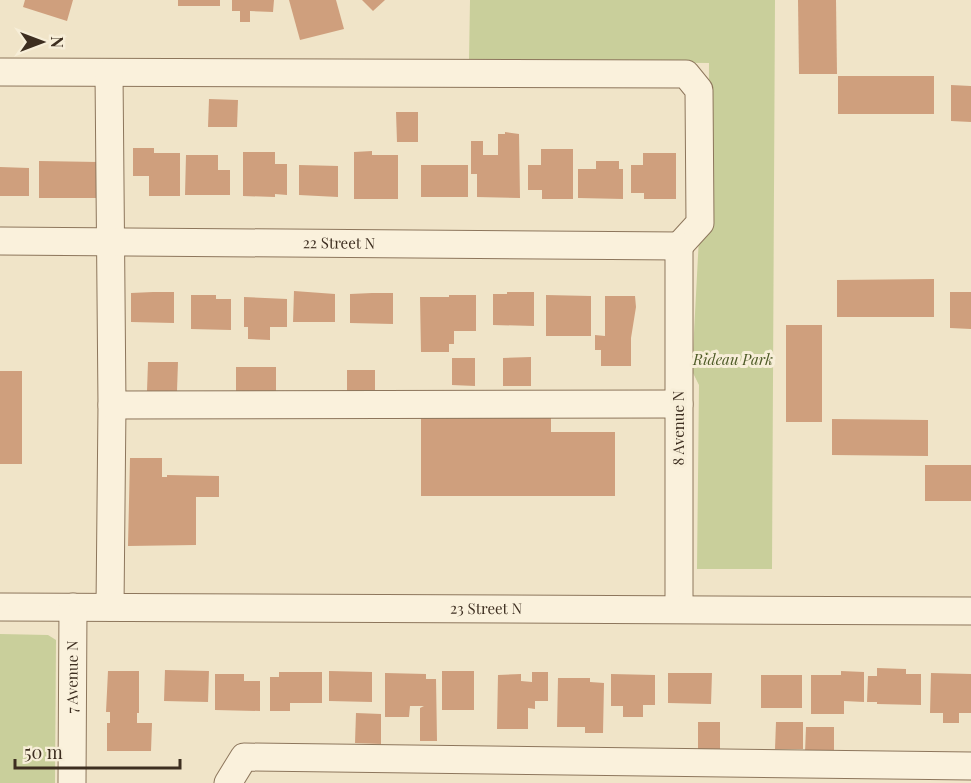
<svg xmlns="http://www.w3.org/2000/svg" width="971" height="783" font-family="'Playfair Display',serif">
	<rect width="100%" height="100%" fill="#f0e4c8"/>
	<g fill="#c9cf9b">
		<polygon points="470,0 775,0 772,569 697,569 699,385 692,371 699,237 708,235 709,63 469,61"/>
		<polygon points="0,634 48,635 56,640 55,783 0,783"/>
	</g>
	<g fill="#cf9f7d">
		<polygon points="25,0 73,0 67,21 23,7"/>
		<rect x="178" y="0" width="42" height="6"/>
		<polygon points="232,0 274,0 273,12 250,11 250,22 240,22 240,11 232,11"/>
		<polygon points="289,0 336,0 344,29 300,40"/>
		<polygon points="362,0 385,0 373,11"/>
		<polygon points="798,0 836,0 837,74 799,74"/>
		<rect x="838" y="76" width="96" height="38"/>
		<polygon points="951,85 971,86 971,122 951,121"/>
		<polygon points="209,99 238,100 237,127 208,127"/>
		<polygon points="396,112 418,112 418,142 397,142"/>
		<polygon points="505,132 519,134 520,198 477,197 477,174 471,174 471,141 483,141 483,155 498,155 498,134 505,134"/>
		<polygon points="133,148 154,148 154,153 180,153 180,196 149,196 149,176 133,176"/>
		<polygon points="541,149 573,149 573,199 542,199 542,190 528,190 528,165 541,165"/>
		<polygon points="372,151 372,155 398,155 398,199 354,199 354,152"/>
		<polygon points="243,152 275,152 275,164 287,164 287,195 275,194 275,197 243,196"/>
		<polygon points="643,153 676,153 676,199 644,199 644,193 631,193 631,165 643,165"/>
		<polygon points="186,155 218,155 218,170 230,170 230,195 185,195"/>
		<polygon points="39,161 98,162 98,198 39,198"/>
		<polygon points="596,161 619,161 619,169 623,169 623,199 578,198 578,169 596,169"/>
		<polygon points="299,165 338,166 338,197 299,195"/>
		<rect x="421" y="165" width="47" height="32"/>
		<polygon points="0,167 29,168 29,196 0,196"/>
		<polygon points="934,279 934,317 837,317 837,280"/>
		<polygon points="294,291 335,294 335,322 293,322"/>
		<polygon points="153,292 174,292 174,323 131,322 131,293"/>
		<polygon points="507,292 534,292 534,326 493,325 493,294 507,294"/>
		<polygon points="950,292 971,292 971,329 950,328"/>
		<polygon points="372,293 393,293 393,324 350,323 350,294"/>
		<polygon points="191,295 216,295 216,299 231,299 231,330 191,329"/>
		<polygon points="449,295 476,295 476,331 454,331 454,344 449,344 449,352 421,352 420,297 449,297"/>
		<polygon points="546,295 591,296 591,336 546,336"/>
		<polygon points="605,296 635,296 636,307 631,338 631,366 601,366 601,350 595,350 595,335 605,336"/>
		<polygon points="244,297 287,299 287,327 270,327 270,340 248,339 248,327 244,327"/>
		<rect x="786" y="325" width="36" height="97"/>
		<polygon points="531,357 531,386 503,386 503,358"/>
		<polygon points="452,358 475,358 475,386 452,385"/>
		<polygon points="148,362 178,362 177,391 147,391"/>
		<polygon points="236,367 276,367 276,392 236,395"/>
		<rect x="347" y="370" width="28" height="26"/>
		<rect x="0" y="371" width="22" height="93"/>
		<polygon points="421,417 551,417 551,432 615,432 615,496 421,496"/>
		<polygon points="832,419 928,420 928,456 832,455"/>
		<polygon points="130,458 162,458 162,477 167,477 167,475 219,476 219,497 196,497 196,545 128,546"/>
		<rect x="925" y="465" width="46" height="36"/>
		<polygon points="877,668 906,669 906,674 921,674 921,705 877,704 877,702 867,702 868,676 877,676"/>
		<polygon points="165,670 209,671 208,702 164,701"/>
		<polygon points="108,671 139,671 139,713 137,713 137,723 152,723 151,751 107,751 107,723 110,723 110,712 106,712"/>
		<polygon points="329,671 372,672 372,702 329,701"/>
		<rect x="442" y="671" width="32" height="39"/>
		<polygon points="841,671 864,672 864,702 844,701 844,714 811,714 811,675 841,675"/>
		<polygon points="279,672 322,672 322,703 290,703 290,711 270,711 270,677 279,677"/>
		<polygon points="532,672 548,672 548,701 535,701 535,709 528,708 528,729 497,729 498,675 521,674 521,681 532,682"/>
		<polygon points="385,673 426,674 426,679 436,679 437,741 420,741 420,708 424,706 410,706 409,717 385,717"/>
		<polygon points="668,673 712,673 711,704 668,703"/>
		<polygon points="931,673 971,674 971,713 959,713 959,723 943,723 943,713 930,713"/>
		<polygon points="215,674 244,674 244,681 260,681 260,711 215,710"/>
		<polygon points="611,674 655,675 655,705 643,705 643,717 623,717 623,706 611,706"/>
		<rect x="761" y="675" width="41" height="33"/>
		<polygon points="558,678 590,678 590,682 604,683 603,733 585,733 585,727 557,727"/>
		<polygon points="356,713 381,714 381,744 355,743"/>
		<polygon points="698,722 720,722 720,751 698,750"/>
		<polygon points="776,722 803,722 803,749 775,749"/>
		<polygon points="806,727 834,727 834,753 805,753"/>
	</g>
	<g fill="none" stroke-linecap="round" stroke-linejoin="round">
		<defs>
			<g id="minor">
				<polyline points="0,72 686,74 699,90 700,223 679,246"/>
				<polyline points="109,73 112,405 110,607"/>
				<path id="s1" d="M0,241l679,5"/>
				<polyline points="679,246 679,609"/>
				<polyline points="112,405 679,404"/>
				<path id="s2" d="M0,607l971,4"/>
				<path id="s3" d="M72,783l1,-176"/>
				<polyline points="228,783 244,757 971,766"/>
			</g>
		</defs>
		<use href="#minor" stroke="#8d765c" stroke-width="29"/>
		<use href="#minor" stroke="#faf1dc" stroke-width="27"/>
	</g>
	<g text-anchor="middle" stroke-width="6" stroke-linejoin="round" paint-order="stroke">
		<g font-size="15" fill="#3d2e20" stroke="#f7eed8">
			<text dy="5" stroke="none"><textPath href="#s1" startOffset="339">22 Street N</textPath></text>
			<text transform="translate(679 428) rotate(-90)" y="5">8 Avenue N</text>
			<text dy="5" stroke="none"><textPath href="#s2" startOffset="486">23 Street N</textPath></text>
			<text dy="5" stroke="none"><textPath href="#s3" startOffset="106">7 Avenue N</textPath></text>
		</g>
		<g font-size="15" font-style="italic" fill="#4d5a26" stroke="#f7eed8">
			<text x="733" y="365">Rideau Park</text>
		</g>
	</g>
	<g transform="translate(42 42) rotate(90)" stroke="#f7eed8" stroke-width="4.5" paint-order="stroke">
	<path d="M0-4.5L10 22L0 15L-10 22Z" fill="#3d2e20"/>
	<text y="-9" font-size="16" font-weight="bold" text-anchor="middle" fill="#3d2e20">N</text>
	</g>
	<path d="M15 759v9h165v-9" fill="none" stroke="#3d2e20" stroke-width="3"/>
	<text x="24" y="759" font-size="18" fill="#3d2e20" stroke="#f7eed8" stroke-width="4.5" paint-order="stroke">50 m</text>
</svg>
